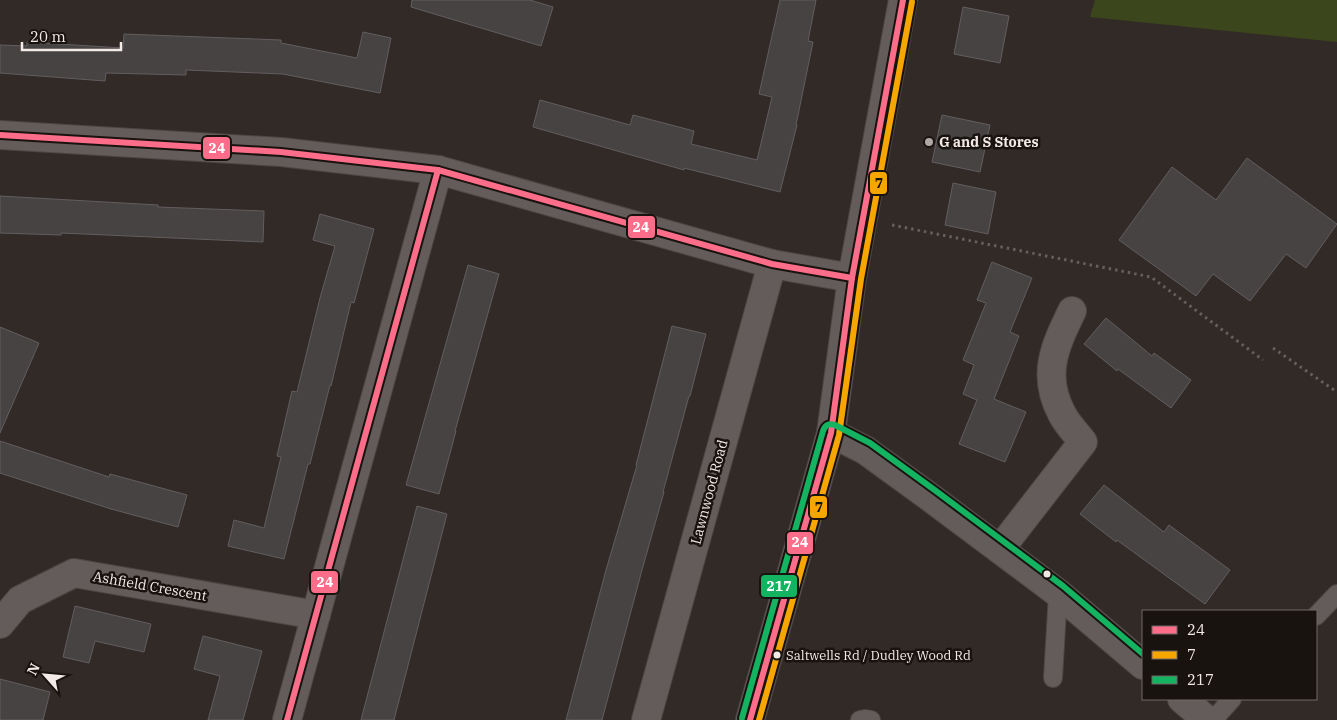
<svg xmlns="http://www.w3.org/2000/svg" width="1337" height="720" font-family="'IBM Plex Serif',serif">
	<rect width="100%" height="100%" fill="#322a26"/>
	<polygon fill="#3c461d" points="1095,0 1337,0 1337,42 1090,17"/>
	<g fill="#474343" stroke="#625e60">
		<polygon points="412,0 530,0 553,7 541,46 411,7"/>
		<polygon points="780,0 816,0 808,41 813,42 796,125 797,125 780,192 684,168 684,170 533,127 540,100 630,125 633,115 694,131 691,144 757,160 772,97 759,94"/>
		<polygon points="963,7 1009,16 1000,63 954,54"/>
		<polygon points="363,32 391,38 380,93 283,74 186,70 186,75 106,73 105,81 0,73 0,45 27,46 27,42 123,48 124,34 281,40 281,43 357,58"/>
		<polygon points="942,115 990,125 980,172 932,162"/>
		<polygon points="1247,158 1337,224 1306,268 1286,254 1250,301 1213,274 1196,296 1119,240 1172,167 1216,200"/>
		<polygon points="953,183 996,192 988,234 945,225"/>
		<polygon points="0,196 158,205 158,207 264,211 263,242 61,233 61,235 0,233"/>
		<polygon points="320,214 374,229 354,303 351,302 331,386 330,385 310,464 308,464 284,559 228,546 234,520 264,528 281,457 277,456 292,391 297,392 320,298 335,246 313,240"/>
		<polygon points="992,262 1032,278 1010,332 1019,336 994,399 1026,412 1005,462 959,444 977,400 963,394 974,365 963,360 986,303 977,300"/>
		<polygon points="468,265 499,274 455,431 456,431 439,494 406,485"/>
		<polygon points="1106,318 1152,356 1154,353 1191,380 1171,408 1118,369 1117,371 1084,344"/>
		<polygon points="672,326 706,334 690,396 689,396 663,492 664,492 642,570 602,720 566,720 606,570 637,465 636,465"/>
		<polygon points="0,327 39,343 0,433"/>
		<polygon points="0,441 109,477 110,474 187,495 178,527 111,509 0,473"/>
		<polygon points="1104,485 1164,532 1169,525 1230,570 1205,604 1117,540 1116,542 1080,514"/>
		<polygon points="417,506 447,514 394,720 361,720"/>
		<polygon points="75,606 151,624 144,652 95,641 89,663 63,657"/>
		<polygon points="203,636 262,651 243,720 208,720 220,676 194,669"/>
		<polygon points="0,679 50,692 43,720 0,720"/>
	</g>
	<g fill="none" stroke-linecap="round" stroke-linejoin="round">
		<defs>
			<g id="service">
				<polyline points="1316,616 1337,594"/>
				<polyline points="1053,678 1058,593"/>
				<polyline points="860,720 865,719 871,720"/>
				<polyline points="1213,720 1232,699"/>
			</g>
			<g id="minor">
				<polyline points="0,135 281,152 438,170 772,264 852,278"/>
				<path d="M1000,549l83,-107c-7,-9 -16,-18 -21,-28 -21,-39 -7,-68 10,-103"/>
				<polyline points="0,624 20,600 74,573 316,615"/>
				<polyline points="287,720 438,170"/>
				<polyline points="646,720 772,264"/>
			</g>
			<g id="tertiary">
				<polyline points="831,433 865,450 931,498 1058,593 1143,665"/>
				<polyline points="1182,699 1207,720"/>
				<polyline points="750,720 831,433 852,278 903,0"/>
			</g>
		</defs>
		<use href="#service" stroke="#4d4643" stroke-width="20"/>
		<use href="#minor" stroke="#4d4643" stroke-width="30"/>
		<use href="#tertiary" stroke="#4d4643" stroke-width="30"/>
		<g stroke="#64605c" stroke-width="3" stroke-dasharray="2.5 4" stroke-linecap="butt">
			<polyline points="892,225 1151,277 1263,360"/>
			<polyline points="1273,348 1337,392"/>
		</g>
		<use href="#service" stroke="#645c5a" stroke-width="18"/>
		<use href="#minor" stroke="#645c5a" stroke-width="28"/>
		<use href="#tertiary" stroke="#645c5a" stroke-width="28"/>
		<defs>
			<g id="bus-1">
				<polyline points="0,135 281,152 438,170 772,264 852,278"/>
				<polyline points="287,720 438,170"/>
				<polyline points="750,720 831,433 852,278 903,0"/>
			</g>
			<polyline id="bus-2" points="759,720 839,435 861,279 912,2"/>
			<path id="bus-3" d="M742,718l81,-287c2,-6 6,-8 12,-6l35,18 66,48 127,95 80,68"/>
		</defs>
		<use href="#bus-1" stroke="#191310" stroke-width="10"/>
		<use href="#bus-2" stroke="#191310" stroke-width="10"/>
		<use href="#bus-3" stroke="#191310" stroke-width="10"/>
		<use href="#bus-1" stroke="#fb6d88" stroke-width="6"/>
		<use href="#bus-2" stroke="#f7a600" stroke-width="6"/>
		<use href="#bus-3" stroke="#13b361" stroke-width="6"/>
	</g>
	<circle fill="#afa7a3" stroke="#191310" stroke-width="2" cx="929" cy="142" r="5"/>
	<g fill="#f3eae6" stroke="#191310" stroke-width="2">
		<circle cx="1047" cy="574" r="4.5"/>
		<circle cx="777" cy="655" r="4.5"/>
	</g>
	<g text-anchor="middle" stroke-width="5" stroke-linejoin="round" paint-order="stroke">
		<g font-size="13" fill="#f3eae6" stroke="#191310" text-anchor="start">
			<text x="786" y="660">Saltwells Rd / Dudley Wood Rd</text>
		</g>
		<g font-size="14" font-weight="bold" fill="#f3eae6" stroke="#191310" text-anchor="start">
			<text x="939" y="147">G and S Stores</text>
		</g>
		<g font-size="14" fill="#f3eae6" stroke="#191310">
			<text transform="translate(709 492) rotate(-75)" y="5">Lawnwood Road</text>
			<text transform="translate(150 586) rotate(10)" y="5">Ashfield Crescent</text>
		</g>
	</g>
	<g stroke="#191310" stroke-width="2">
		<rect x="202" y="136" width="29" height="24" rx="5" fill="#fb6d88"/>
		<rect x="869" y="171" width="19" height="24" rx="5" fill="#f7a600"/>
		<rect x="627" y="215" width="29" height="24" rx="5" fill="#fb6d88"/>
		<rect x="809" y="495" width="19" height="24" rx="5" fill="#f7a600"/>
		<rect x="786" y="531" width="28" height="24" rx="5" fill="#fb6d88"/>
		<rect x="310" y="570" width="29" height="24" rx="5" fill="#fb6d88"/>
		<rect x="760" y="574" width="38" height="24" rx="5" fill="#13b361"/>
	</g>
	<g font-size="14" text-anchor="middle" font-weight="bold" fill="#fff">
		<text x="217" y="153">24</text>
		<text x="641" y="232">24</text>
		<text x="800" y="547">24</text>
		<text x="325" y="587">24</text>
		<text x="779" y="591">217</text>
	</g>
	<g font-size="14" text-anchor="middle" font-weight="bold" fill="#111">
		<text x="879" y="188">7</text>
		<text x="819" y="512">7</text>
	</g>
	<rect x="1142" y="610" width="175" height="90" fill="#191310" stroke="#706966"/>
	<rect x="1152" y="626" width="25" height="8" fill="#fb6d88" stroke="#706966"/>
	<text x="1187" y="635" font-size="15" fill="#f3eae6">24</text>
	<rect x="1152" y="651" width="25" height="8" fill="#f7a600" stroke="#706966"/>
	<text x="1187" y="660" font-size="15" fill="#f3eae6">7</text>
	<rect x="1152" y="676" width="25" height="8" fill="#13b361" stroke="#706966"/>
	<text x="1187" y="685" font-size="15" fill="#f3eae6">217</text>
	<g transform="translate(45 675) rotate(297)" stroke="#191310" stroke-width="4" paint-order="stroke">
	<path d="M0-4L9 19L0 12L-9 19Z" fill="#f3eae6"/>
	<text y="-8" font-size="14" font-weight="bold" text-anchor="middle" fill="#f3eae6">N</text>
	</g>
	<path d="M22 42v8h99v-8" fill="none" stroke="#f3eae6" stroke-width="2.5"/>
	<text x="30" y="42" font-size="15" fill="#f3eae6" stroke="#191310" stroke-width="4" paint-order="stroke">20 m</text>
</svg>
